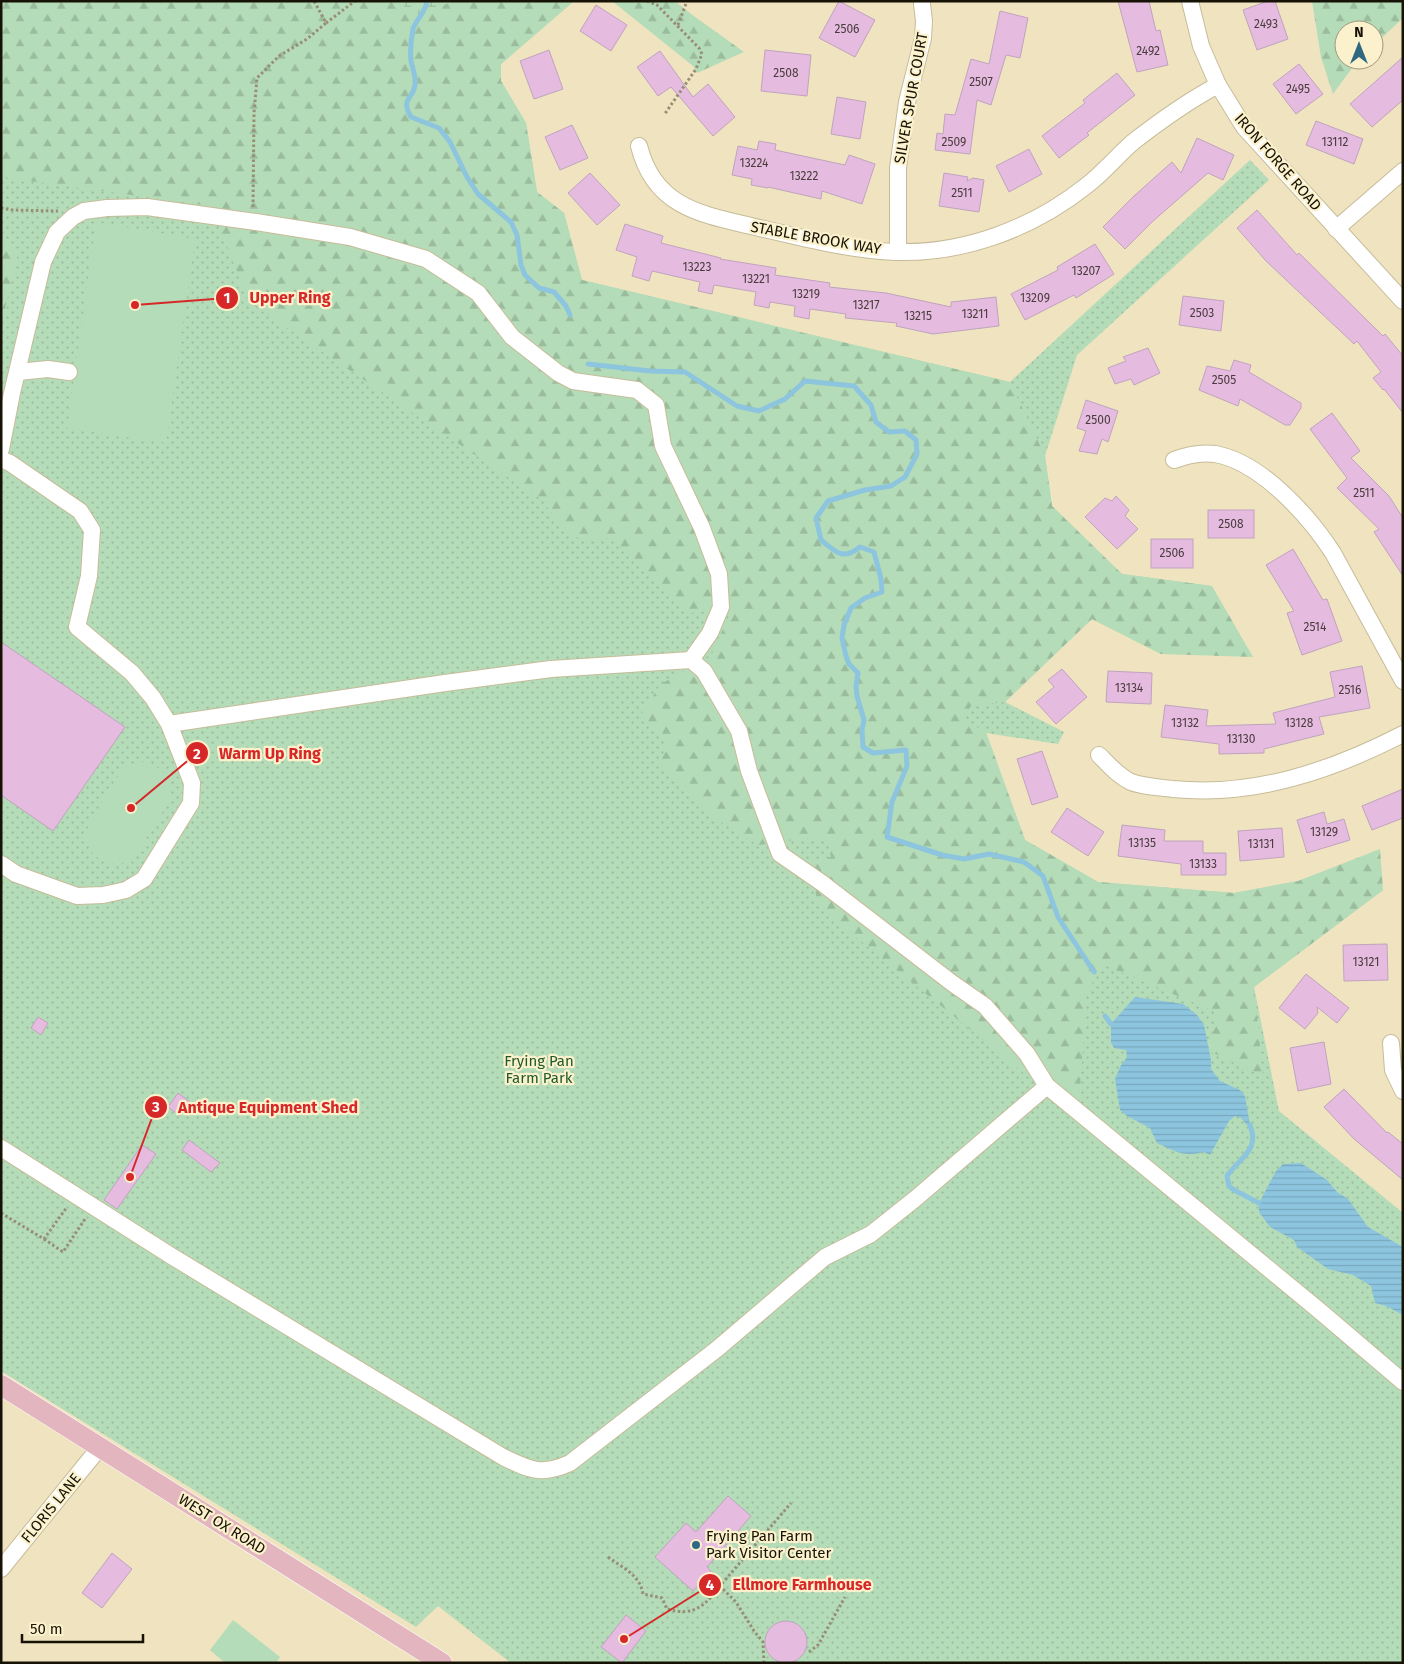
<svg xmlns="http://www.w3.org/2000/svg" width="1404" height="1664" font-family="'Fira Sans',sans-serif">
	<defs>
		<pattern id="green-dots" width="8" height="8" patternUnits="userSpaceOnUse" patternTransform="scale(1.25)"><rect width="8" height="8" fill="#b4dcb8"/><path d="M2 2h.1M6 6h.1" fill="none" stroke="#9abc9d" stroke-width="1.8" stroke-linecap="round"/></pattern>
		<pattern id="forest-firs" width="22" height="20" patternUnits="userSpaceOnUse" patternTransform="scale(1.25)"><rect width="22" height="20" fill="#b4dcb8"/><path d="M5 1l3.5 6h-7zM16 11l3.5 6h-7z" fill="#9abc9d"/></pattern>
		<pattern id="wetland-marsh" width="20" height="14" patternUnits="userSpaceOnUse" patternTransform="scale(1.25)"><rect width="20" height="14" fill="#b4dcb8"/><path d="M1 5h8M5 5V1M11 12h8M15 12V8" fill="none" stroke="#9abc9d"/></pattern>
		<pattern id="water-rules" width="6" height="5" patternUnits="userSpaceOnUse" patternTransform="scale(1.25)"><rect width="6" height="5" fill="#8dc5df"/><path d="M0 2.5h6" fill="none" stroke="#79a8be"/></pattern>
	</defs>
	<rect width="100%" height="100%" fill="#efe3c0"/>
	<polygon fill="url(#green-dots)" points="1,1 399,57 574,1 501,64 501,81 526,123 537,192 564,213 582,280 1010,382 1250,160 1269,180 1077,355 1045,456 1052,506 1122,574 1212,586 1161,654 1092,619 1005,702 1064,732 1058,744 986,733 1025,840 1098,882 1234,893 1298,881 1366,857 1383,890 1254,987 1279,1111 1403,1213 1403,1663 511,1663 438,1606 416,1627 1,1371"/>
	<g fill="url(#forest-firs)">
		<polygon points="1,1 574,1 501,64 501,81 526,123 537,192 564,213 582,280 1010,382 1045,456 1052,506 1122,574 1212,586 1253,657 1161,654 1092,619 1005,702 972,705 961,719 986,732 1025,840 1098,882 1234,893 1298,881 1380,849 1383,890 1254,987 1263,1076 1209,1051 1216,1012 1104,965 1087,991 1078,1117 819,907 808,862 831,857 828,840 810,838 758,845 702,810 659,766 668,740 652,730 642,713 661,684 711,656 732,609 688,613 610,538 582,541 563,527 542,500 249,302 211,206 1,177"/>
		<polygon points="612,1 675,1 691,14 744,52 697,73 693,66"/>
		<polygon points="1312,1 1403,1 1403,18 1374,45 1374,30 1344,30 1344,60 1358,60 1333,94 1321,57"/>
		<polygon points="1,236 19,250 1,325"/>
	</g>
	<path fill="url(#wetland-marsh)" d="M399,1h54c-9,3 -14,8 -22,12 -12,6 -25,-3 -32,-12z"/>
	<g fill="#b4dcb8">
		<polygon points="96,222 195,239 166,443 67,428"/>
		<path d="M142,762c19,3 34,17 27,37 -4,11 -12,21 -18,30 -6,11 -13,28 -25,33 -10,3 -22,2 -29,-5 -7,-5 -11,-15 -11,-23 1,-9 29,-55 36,-63 5,-6 13,-8 20,-9z"/>
		<polygon points="233,1620 280,1657 276,1663 225,1663 210,1650"/>
	</g>
	<g fill="url(#water-rules)">
		<path d="M1135,997l48,7 14,11 7,10 7,35v9l9,12 20,9 5,6 5,29h-3l-6,-7 -6,-2 -6,5 -19,34 -6,-3c-19,5 -29,0 -47,-9l-7,-15 -23,-12 -7,-6 -5,-31 5,-12 7,-10 -1,-7 -12,-2 -3,-5v-19z"/>
		<polygon points="1301,1163 1327,1180 1337,1192 1348,1199 1368,1227 1403,1247 1403,1315 1386,1306 1375,1303 1371,1286 1353,1275 1328,1269 1297,1247 1294,1240 1270,1227 1259,1212 1259,1203 1276,1171 1283,1164"/>
	</g>
	<g fill="none" stroke-linecap="round" stroke-linejoin="round">
		<g stroke="#8dc5df" stroke-width="5">
			<path d="M427,1c-1,11 -11,18 -14,28 -2,10 -3,22 -2,32 2,9 5,15 4,24 -2,15 -15,13 -4,32l28,11 11,14 17,35 11,17 33,28 6,13 4,30 4,10 14,13 15,4 12,14 4,9"/>
			<path d="M588,364l62,7 35,1 52,34 22,5 26,-12 20,-18 49,5 17,19 5,17 13,10 16,-1 11,9 1,14 -12,23 -14,9 -26,4 -37,11 -12,17 5,22c15,12 22,21 39,7l14,5 7,27 1,13 -17,6 -14,10 -7,17 -2,13 4,18 3,8 9,9 -2,13 1,10 7,24 -2,9 1,18 10,6 33,-3 1,16 -15,36 -5,35 55,18 22,4 25,-5 35,8 19,14 15,41 36,55"/>
			<polyline points="1105,1016 1111,1024"/>
			<path d="M1250,1125c10,26 -10,32 -23,51l2,10 5,4 25,13"/>
		</g>
	</g>
	<g fill="#e5bbe0" stroke="#c0a4bd">
		<polygon points="839,1 875,20 855,57 819,38"/>
		<polygon points="1118,1 1149,1 1156,31 1160,30 1168,65 1137,72"/>
		<polygon points="1268,1 1275,1 1288,39 1257,50 1243,10"/>
		<polygon points="596,5 627,25 611,51 580,31"/>
		<polygon points="1000,11 1028,18 1020,58 1006,55 991,105 977,100 970,154 935,150 937,133 943,134 945,114 955,115 971,59 989,64"/>
		<polygon points="549,50 563,89 534,99 520,61"/>
		<polygon points="765,50 811,55 807,96 761,91"/>
		<polygon points="660,51 693,97 708,84 735,117 713,136 671,87 658,96 637,67"/>
		<polygon points="1403,57 1403,100 1372,127 1350,104"/>
		<polygon points="1299,64 1323,94 1296,114 1273,84"/>
		<polygon points="1117,73 1135,95 1087,133 1089,135 1059,158 1042,136 1085,103 1083,100"/>
		<polygon points="837,97 866,102 860,139 831,134"/>
		<polygon points="1316,121 1363,139 1354,164 1306,145"/>
		<polygon points="572,125 588,158 560,170 545,137"/>
		<polygon points="1197,138 1234,155 1223,180 1208,173 1152,222 1125,249 1103,227 1134,196 1172,162 1181,173"/>
		<polygon points="759,141 776,144 775,150 845,165 849,155 875,164 862,204 822,191 821,199 768,187 768,188 751,185 752,179 732,175 738,146 757,150"/>
		<polygon points="1029,149 1042,174 1009,192 996,166"/>
		<polygon points="590,173 620,205 597,225 568,193"/>
		<polygon points="944,173 968,177 967,181 973,178 984,180 979,212 939,206"/>
		<polygon points="1257,210 1297,255 1299,253 1383,336 1385,334 1403,356 1403,413 1384,389 1383,390 1373,378 1381,372 1357,341 1354,344 1266,261 1237,228"/>
		<polygon points="625,224 663,236 661,243 721,258 720,259 776,268 775,275 830,283 829,287 886,293 951,307 951,302 996,297 999,326 933,334 896,326 897,323 845,318 846,314 810,309 809,319 794,316 795,306 770,302 769,308 754,305 756,292 714,285 712,294 698,291 700,282 652,271 649,281 632,276 637,257 616,250"/>
		<polygon points="1095,244 1114,274 1076,298 1074,295 1025,320 1011,294 1058,270 1057,267"/>
		<polygon points="1183,296 1224,301 1221,331 1179,325"/>
		<polygon points="1148,348 1160,373 1134,385 1131,379 1115,384 1108,368 1126,361 1123,357"/>
		<polygon points="1234,360 1251,365 1249,372 1301,403 1301,408 1290,425 1285,425 1240,399 1238,406 1199,390 1207,366 1230,371"/>
		<polygon points="1086,400 1118,411 1108,442 1102,439 1097,454 1079,451 1086,431 1077,428"/>
		<polygon points="1332,413 1360,451 1351,458 1389,496 1403,518 1403,576 1374,532 1379,529 1337,488 1347,478 1310,429"/>
		<polygon points="1116,496 1129,510 1125,516 1138,529 1117,549 1085,517 1105,498 1112,501"/>
		<rect x="1208" y="510" width="46" height="28"/>
		<rect x="1151" y="539" width="42" height="29"/>
		<polygon points="1293,549 1323,600 1327,599 1342,641 1302,655 1287,613 1294,611 1266,565"/>
		<polygon points="1,642 125,727 53,831 1,795"/>
		<polygon points="1362,666 1370,708 1319,717 1324,734 1264,749 1264,753 1219,754 1219,744 1161,737 1165,705 1208,710 1206,726 1276,724 1273,713 1335,697 1330,672"/>
		<polygon points="1062,669 1087,697 1056,724 1036,702 1054,687 1048,680"/>
		<polygon points="1108,671 1152,673 1151,704 1106,702"/>
		<polygon points="1042,751 1058,797 1032,805 1017,759"/>
		<polygon points="1403,789 1403,818 1372,830 1362,806"/>
		<polygon points="1067,808 1104,832 1088,856 1051,832"/>
		<polygon points="1324,812 1327,824 1344,819 1350,840 1307,853 1297,820"/>
		<polygon points="1122,825 1165,830 1164,841 1203,841 1203,853 1226,853 1226,875 1181,875 1181,864 1118,856"/>
		<polygon points="1282,828 1284,857 1240,861 1238,831"/>
		<polygon points="1387,944 1388,980 1344,981 1343,945"/>
		<polygon points="1306,974 1349,1008 1337,1023 1317,1007 1318,1013 1305,1029 1279,1008"/>
		<polygon points="38,1017 48,1023 41,1035 31,1028"/>
		<polygon points="1324,1042 1331,1084 1298,1091 1290,1048"/>
		<polygon points="1344,1089 1387,1133 1388,1132 1403,1144 1403,1180 1354,1139 1324,1107"/>
		<polygon points="178,1093 190,1102 180,1116 168,1107"/>
		<polygon points="189,1140 220,1163 211,1172 182,1150"/>
		<polygon points="142,1145 156,1154 117,1209 104,1200"/>
		<polygon points="728,1496 751,1516 707,1567 711,1571 693,1591 655,1557 686,1523 696,1532"/>
		<polygon points="112,1553 132,1569 102,1608 82,1593"/>
		<polygon points="626,1615 646,1631 622,1663 601,1647"/>
		<circle cx="786" cy="1642" r="21"/>
	</g>
	<g fill="none" stroke-linecap="round" stroke-linejoin="round">
		<defs>
			<g id="minor">
				<polyline points="1190,1 1201,46 1218,85 1244,127 1403,301"/>
				<path d="M639,146c15,60 60,68 112,80 48,11 96,24 145,26 69,2 137,-24 190,-66 17,-13 31,-30 47,-44 27,-21 55,-41 85,-57"/>
				<polyline points="1336,229 1403,171"/>
				<polyline points="898,252 898,168 907,102 923,38 924,21 922,4"/>
				<polyline points="18,372 48,369 69,372"/>
				<polyline points="1,449 12,393 43,262 57,232 73,217 84,211 107,208 147,207 256,222 350,237 426,259 478,293 512,337 558,373 573,381 637,390 656,405 663,446 702,528 719,574 721,607 710,633 691,660"/>
				<polyline points="1,459 10,463 80,511 92,530 89,576 77,627 132,673 153,698 169,724 192,783 191,803 144,879 126,890 103,895 77,896 16,874 1,864"/>
				<path d="M1174,460c13,-5 27,-8 41,-6 46,8 94,62 118,99l70,128"/>
				<polyline points="169,724 445,683 551,669 691,660 704,671 739,731 749,771 780,854 822,883 952,983 985,1006 1027,1054 1047,1086 1321,1312 1403,1382"/>
				<path d="M1099,755c10,10 19,21 32,27 13,5 28,5 42,7 81,8 158,-18 230,-55"/>
				<polyline points="1391,1043 1393,1070 1403,1091"/>
				<path d="M1,1148l172,109 330,200c27,13 38,19 67,6l147,-114 108,-92 46,-23 44,-35 132,-113"/>
				<polyline points="1,1569 100,1447"/>
			</g>
			<polyline id="major" points="1,1385 442,1663"/>
		</defs>
		<use href="#minor" stroke="#c7bc99" stroke-width="18"/>
		<use href="#major" stroke="#fff" stroke-width="21"/>
		<g stroke="#978e74" stroke-width="3" stroke-dasharray="2.5 2.5" stroke-linecap="butt">
			<polyline points="647,1 657,5 699,48 702,54 696,69 664,115"/>
			<polyline points="326,23 355,1"/>
			<polyline points="678,25 687,1"/>
			<polyline points="253,207 254,113 257,78 279,56 307,39 326,23 314,1"/>
			<polyline points="1,208 12,210 58,211"/>
			<polyline points="1,1213 44,1239 67,1207"/>
			<polyline points="44,1239 63,1252 85,1219"/>
			<path d="M608,1557c15,11 32,18 35,37l19,4 5,11c26,8 38,-3 53,-23"/>
			<polyline points="809,1652 818,1645 845,1597"/>
			<polyline points="764,1663 763,1642 754,1631 736,1602 720,1586 791,1503"/>
		</g>
		<use href="#minor" stroke="#fff" stroke-width="16"/>
		<use href="#major" stroke="#e3b5be" stroke-width="20"/>
	</g>
	<circle fill="#2f6881" stroke="#fcf1cd" stroke-width="2" cx="696" cy="1545" r="5"/>
	<g text-anchor="middle" stroke-width="4.5" stroke-linejoin="round" paint-order="stroke">
		<g font-size="12" fill="#4a3c3c">
			<text x="1266" y="28">2493</text>
			<text x="847" y="33">2506</text>
			<text x="1148" y="55">2492</text>
			<text x="786" y="77">2508</text>
			<text x="981" y="86">2507</text>
			<text x="1298" y="93">2495</text>
			<text x="954" y="146">2509</text>
			<text x="1335" y="146">13112</text>
			<text x="754" y="167">13224</text>
			<text x="804" y="180">13222</text>
			<text x="962" y="197">2511</text>
			<text x="697" y="271">13223</text>
			<text x="1086" y="275">13207</text>
			<text x="756" y="283">13221</text>
			<text x="806" y="298">13219</text>
			<text x="1035" y="302">13209</text>
			<text x="866" y="309">13217</text>
			<text x="1202" y="317">2503</text>
			<text x="975" y="318">13211</text>
			<text x="918" y="320">13215</text>
			<text x="1224" y="384">2505</text>
			<text x="1098" y="424">2500</text>
			<text x="1364" y="497">2511</text>
			<text x="1231" y="528">2508</text>
			<text x="1172" y="557">2506</text>
			<text x="1315" y="631">2514</text>
			<text x="1129" y="692">13134</text>
			<text x="1350" y="694">2516</text>
			<text x="1185" y="727">13132</text>
			<text x="1299" y="727">13128</text>
			<text x="1241" y="743">13130</text>
			<text x="1324" y="836">13129</text>
			<text x="1142" y="847">13135</text>
			<text x="1261" y="848">13131</text>
			<text x="1203" y="868">13133</text>
			<text x="1366" y="966">13121</text>
		</g>
		<g font-size="15" fill="#161205" stroke="#fcf1cd">
			<text transform="translate(911 98) rotate(-80)" y="5">SILVER SPUR COURT</text>
			<text transform="translate(1278 162) rotate(49)" y="5">IRON FORGE ROAD</text>
			<text transform="translate(816 238) rotate(10)" y="5">STABLE BROOK WAY</text>
			<text transform="translate(51 1508) rotate(-51)" y="5">FLORIS LANE</text>
			<text transform="translate(222 1524) rotate(32)" y="5">WEST OX ROAD</text>
		</g>
		<g font-size="15" fill="#1e5a2a" stroke="#fcf1cd">
			<text x="539" y="1066">Frying Pan<tspan x="539" dy="17">Farm Park</tspan></text>
		</g>
		<g font-size="15" fill="#161205" stroke="#fcf1cd" text-anchor="start">
			<text x="706" y="1541">Frying Pan Farm<tspan x="706" dy="17">Park Visitor Center</tspan></text>
		</g>
	</g>
	<path fill="none" stroke="#d62828" stroke-width="2" d="M135 305L227 298M131 808L197 753M130 1177L156 1107M624 1639L710 1585"/>
	<g fill="#d62828" stroke="#fcf1cd" stroke-width="2">
		<circle cx="135" cy="305" r="5"/>
		<circle cx="131" cy="808" r="5"/>
		<circle cx="130" cy="1177" r="5"/>
		<circle cx="624" cy="1639" r="5"/>
		<circle cx="227" cy="298" r="12"/>
		<circle cx="197" cy="753" r="12"/>
		<circle cx="156" cy="1107" r="12"/>
		<circle cx="710" cy="1585" r="12"/>
	</g>
	<g font-size="15" text-anchor="middle" font-weight="bold" fill="#fff">
		<text x="227" y="303">1</text>
		<text x="197" y="759">2</text>
		<text x="156" y="1112">3</text>
		<text x="710" y="1590">4</text>
	</g>
	<g font-size="16" text-anchor="middle" font-weight="bold" fill="#d62828" stroke="#fcf1cd" stroke-width="4.5" stroke-linejoin="round" paint-order="stroke">
		<text x="290" y="303">Upper Ring</text>
		<text x="270" y="759">Warm Up Ring</text>
		<text x="268" y="1113">Antique Equipment Shed</text>
		<text x="802" y="1590">Ellmore Farmhouse</text>
	</g>
	<rect width="1404" height="1664" fill="none" stroke="#161205" stroke-width="5"/>
	<g transform="translate(1359 45)"><circle r="24" fill="#fcf1cd" stroke="#a0987d"/>
	<path d="M0-4L9 19L0 12L-9 19Z" fill="#2f6881"/>
	<text y="-8" font-size="14" font-weight="bold" text-anchor="middle" fill="#161205">N</text>
	</g>
	<path d="M22 1634v8h121v-8" fill="none" stroke="#161205" stroke-width="2.5"/>
	<text x="30" y="1634" font-size="15" fill="#161205" stroke="#fcf1cd" stroke-width="4" paint-order="stroke">50 m</text>
</svg>
